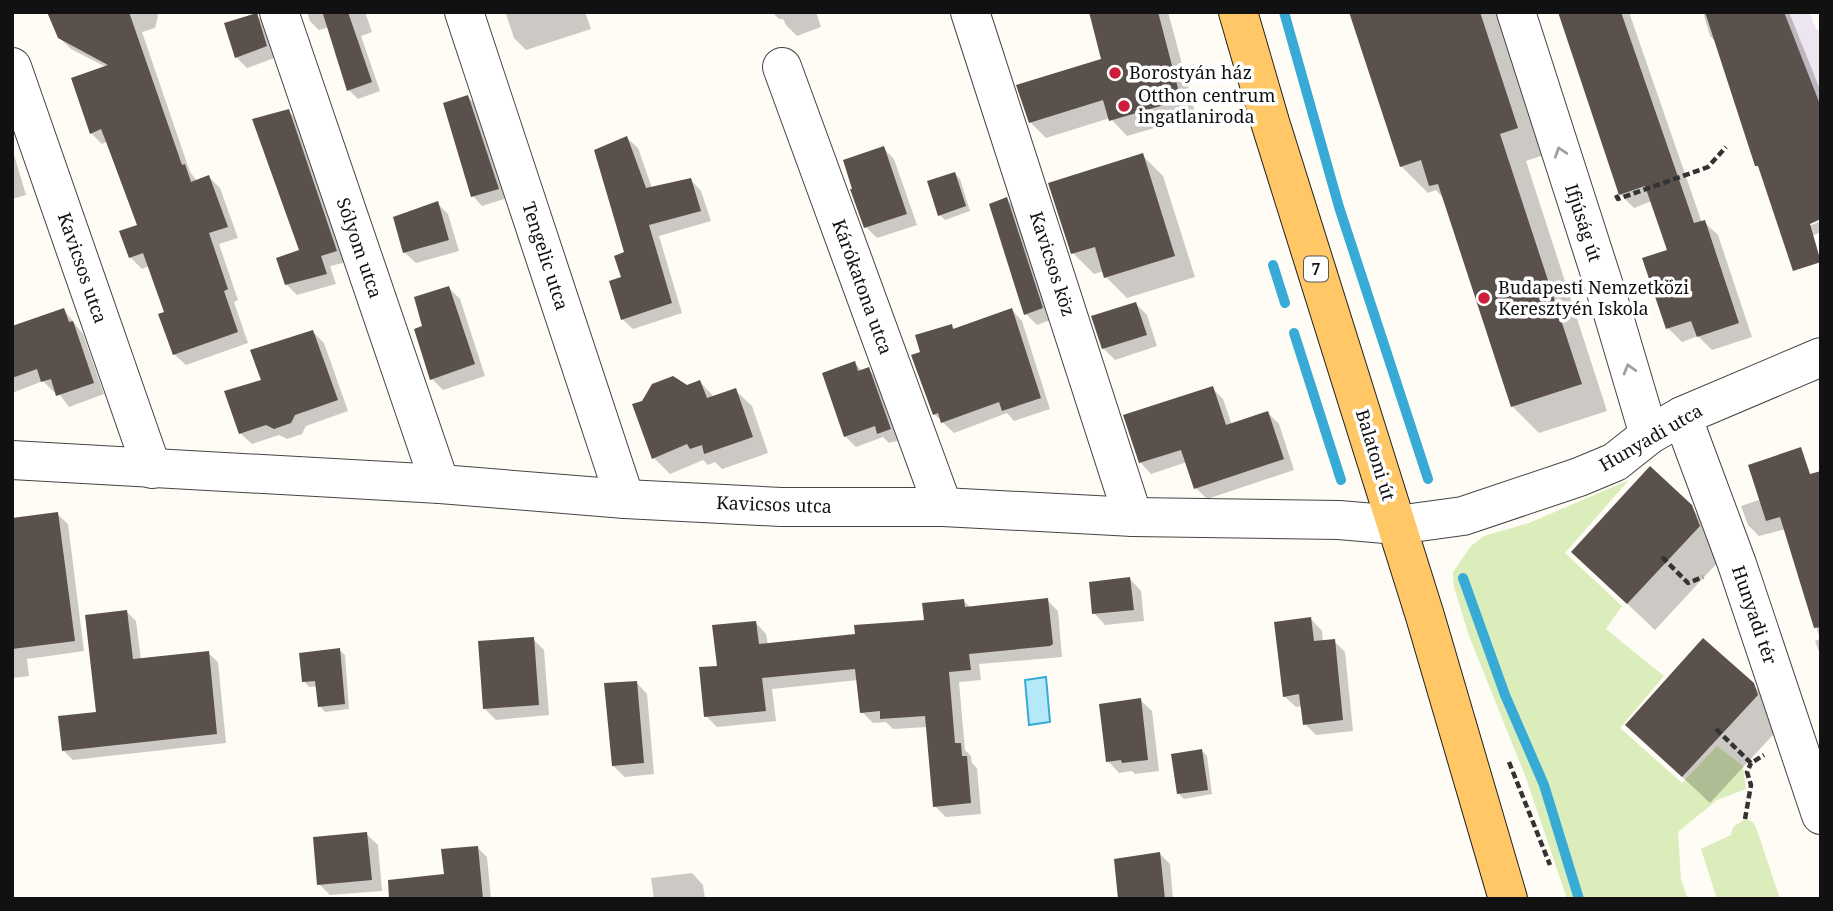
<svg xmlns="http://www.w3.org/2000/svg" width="1833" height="911" font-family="'Noto Serif',serif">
	<rect width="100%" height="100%" fill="#fffcf5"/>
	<polygon fill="#ede5ef" points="1739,12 1809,12 1816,29 1821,32 1821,131"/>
	<g fill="#dbedba">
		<polygon points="1629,480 1565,553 1622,606 1606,629 1664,676 1620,728 1682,783 1717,746 1743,766 1746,789 1717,800 1678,832 1681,880 1688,899 1567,899 1526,778 1469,636 1454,587 1453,572 1471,546 1484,536 1529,523"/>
		<polygon points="1745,819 1753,822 1757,830 1780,899 1717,899 1701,849 1731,835 1733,827"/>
	</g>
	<polygon fill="#b5e9fa" stroke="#37aad6" stroke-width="2" points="1046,677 1050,722 1029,725 1025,680"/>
	<g fill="#0003">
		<polygon points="52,12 157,12 158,16 155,28 142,32 190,172 197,181 209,177 220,188 238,238 219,244 238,300 234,302 248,343 186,365 174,354 166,313 149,266 142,269 130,257 139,226 108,141 102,144 91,133 106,67 71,49 59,37"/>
		<polygon points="307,12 365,12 372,32 361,36 380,91 358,99 349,90 329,27 319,30 310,21"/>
		<polygon points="512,12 585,12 591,29 526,50 514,38 506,14"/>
		<polygon points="772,12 816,12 821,27 797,36 786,25 783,19 779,19"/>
		<polygon points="1091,12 1168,12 1196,116 1127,136 1110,118 1046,138 1030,122 1104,60"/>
		<polygon points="1351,12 1497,12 1544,155 1526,161 1607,411 1539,433 1512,406 1444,199 1436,190 1428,193 1401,166"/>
		<polygon points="1560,12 1629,12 1702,223 1704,222 1718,235 1752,337 1712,350 1698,336 1682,342 1668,328 1669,251 1652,201 1634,208 1620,194"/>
		<polygon points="1703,12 1789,12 1821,92 1821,217 1785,232 1785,236 1821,221 1821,232 1792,244 1783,235 1762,170 1756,165 1717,43 1710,36"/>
		<polygon points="256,15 268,26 277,57 247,68 236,57"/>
		<polygon points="468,97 477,106 507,198 482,206 473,196"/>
		<polygon points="288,111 299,122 347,262 330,266 336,284 297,295 286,284 301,251"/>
		<polygon points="627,138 638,148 652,188 691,180 701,191 711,221 659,236 682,313 633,329 622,319 627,253"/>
		<polygon points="12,148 26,195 12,199"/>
		<polygon points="883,148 894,159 917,225 877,238 866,227"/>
		<polygon points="1142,155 1163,176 1195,277 1127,298 1106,277 1104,271 1094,274 1073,253"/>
		<polygon points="955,174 960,179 970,211 945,220 940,215"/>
		<polygon points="1006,199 1018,211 1053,319 1037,325 1026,314"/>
		<polygon points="437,203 448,214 459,251 416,263 404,252"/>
		<polygon points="449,288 460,299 485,376 443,390 432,379 424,327"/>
		<polygon points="1136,304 1147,315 1157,346 1115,360 1103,348"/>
		<polygon points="64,310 83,334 104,394 69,407 57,391 54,392 43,381 12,393 12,334"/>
		<polygon points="1012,310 1022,321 1050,409 1014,421 1007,413 954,433 934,414 951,326 955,330"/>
		<polygon points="313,332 324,343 348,411 306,426 302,434 287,439 279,435 252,444 240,433 263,381"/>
		<polygon points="855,363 862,371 868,369 879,380 900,440 889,443 883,437 856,447 846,437 825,374"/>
		<polygon points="700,382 714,397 735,390 752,406 768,453 722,469 715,462 708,465 703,460 670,474 654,458 686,387"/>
		<polygon points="1212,388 1223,399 1232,425 1268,413 1279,424 1294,470 1207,499 1196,488 1187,462 1151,474 1140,462"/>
		<polygon points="1821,479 1821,657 1815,641 1820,639 1786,529 1759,536 1748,525 1741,506"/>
		<polygon points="1677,494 1705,522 1719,561 1655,630 1600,578"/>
		<polygon points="57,514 68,524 84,651 27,659 29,676 12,678 12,565"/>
		<polygon points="1130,579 1141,591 1144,621 1105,625 1094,613"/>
		<polygon points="1047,600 1058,611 1062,657 979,664 981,680 959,682 965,750 971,756 972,763 977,768 981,814 946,817 935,806 928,727 893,729 886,722 873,723 862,712 858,680 772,689 776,721 717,727 706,716 719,667 756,623 766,634 768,645 857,636 926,622 964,601 971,608"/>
		<polygon points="127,612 136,621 141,660 208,653 218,662 226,743 73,760 64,751 98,714"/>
		<polygon points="1311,619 1322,631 1323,642 1334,641 1345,652 1353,731 1316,735 1305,724 1303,706 1296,707 1284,696"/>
		<polygon points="533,639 544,650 549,715 496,720 484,708"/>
		<polygon points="339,650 345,655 349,709 325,712 320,706 318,686 309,687 304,681"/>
		<polygon points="636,682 647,694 654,774 625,777 613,766"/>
		<polygon points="1753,685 1780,712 1784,723 1710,803 1627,725"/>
		<polygon points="1140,700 1152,711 1159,771 1135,774 1132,771 1119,773 1108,761"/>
		<polygon points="1202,751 1207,756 1212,794 1184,799 1178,793"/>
		<polygon points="366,834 378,845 382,891 330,895 319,884"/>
		<polygon points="477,847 487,857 491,899 411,899 446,875"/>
		<polygon points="1159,853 1170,864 1173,899 1120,899"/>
		<polygon points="692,873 703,885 705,899 654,899 651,878"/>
	</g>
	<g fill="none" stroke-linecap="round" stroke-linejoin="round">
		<g stroke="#37aad6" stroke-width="10">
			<polyline points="1284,12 1339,207 1428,479"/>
			<polyline points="1273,265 1285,303"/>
			<polyline points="1294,333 1341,480"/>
			<polyline points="1463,578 1505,695 1544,785 1579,899"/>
		</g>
	</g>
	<g fill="#5a504c">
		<polygon points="47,12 129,12 182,165 185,164 191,182 209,175 228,227 209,233 228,289 224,291 238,332 173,355 158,314 164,312 143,253 129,258 119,231 137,225 105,139 101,129 90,134 71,78 108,65 58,38"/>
		<polygon points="328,12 348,12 372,82 347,91 323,14"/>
		<polygon points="1089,12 1158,12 1181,100 1109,121 1103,100 1029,123 1016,85 1101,59"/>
		<polygon points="1349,12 1480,12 1518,128 1500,134 1582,384 1511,407 1438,184 1429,186 1421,160 1400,167"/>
		<polygon points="1558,12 1621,12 1694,223 1705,220 1739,323 1697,337 1691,321 1666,329 1642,258 1667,250 1645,186 1619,195"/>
		<polygon points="1705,12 1784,12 1821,107 1821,219 1810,224 1821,262 1793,271 1758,166 1755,166"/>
		<polygon points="257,13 267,46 235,58 224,23"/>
		<polygon points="468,95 499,189 471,197 443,103"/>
		<polygon points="289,109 337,251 321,256 327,274 285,285 276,258 299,250 252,119"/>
		<polygon points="627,136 646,188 691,178 701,211 649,225 672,303 621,320 609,281 621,277 614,256 624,252 594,150"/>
		<polygon points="884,146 907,214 864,228 850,189 852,189 843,160"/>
		<polygon points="1143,153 1175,256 1104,278 1095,247 1071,254 1048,183"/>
		<polygon points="955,172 966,206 938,216 927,181"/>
		<polygon points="1007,197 1043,308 1024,315 989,204"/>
		<polygon points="438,201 449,240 403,253 393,217"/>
		<polygon points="449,286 475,364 430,380 414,329 422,326 414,297"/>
		<polygon points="1136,302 1147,335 1102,349 1091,316"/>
		<polygon points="64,308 69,322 73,321 94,383 56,396 51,379 41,382 37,369 12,378 12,326"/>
		<polygon points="1012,308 1041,398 1002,411 999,402 941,423 938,413 933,415 911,355 920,352 915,335 952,324 953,329"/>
		<polygon points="313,330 338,400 295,415 291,423 274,429 266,425 239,434 224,391 261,380 250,350"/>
		<polygon points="855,361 858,371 869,367 891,429 877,434 875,426 844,437 822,373"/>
		<polygon points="673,376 687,385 700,380 707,398 736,388 753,437 704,454 702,445 690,449 687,444 652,459 632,404 642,401 652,384"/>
		<polygon points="1213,386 1226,425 1268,411 1284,459 1194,489 1181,450 1139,463 1123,415"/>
		<polygon points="1801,447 1810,474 1821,471 1821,627 1814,628 1780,517 1766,521 1748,465"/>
		<polygon points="1650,466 1692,505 1700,526 1627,604 1571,552"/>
		<polygon points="58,512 75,641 12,649 12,518"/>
		<polygon points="1130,577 1134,610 1092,614 1089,582"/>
		<polygon points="1048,598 1053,644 1050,646 969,654 971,670 949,672 955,743 961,743 962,756 967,756 971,803 933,807 925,716 880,719 880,711 860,713 855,669 762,678 766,711 704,717 699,667 717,666 712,625 756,621 759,644 855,634 854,625 924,620 922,603 964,599 965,607"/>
		<polygon points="127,610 133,659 209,651 217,734 62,751 58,716 96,712 85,615"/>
		<polygon points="1311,617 1314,641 1335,639 1343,720 1303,725 1299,694 1283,697 1274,622"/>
		<polygon points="534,637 539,705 483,709 478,641"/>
		<polygon points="1703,638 1754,683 1758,695 1682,777 1625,725"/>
		<polygon points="340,648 345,704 318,707 315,681 302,682 299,653"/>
		<polygon points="637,681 644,763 612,766 604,683"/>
		<polygon points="1141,698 1148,760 1122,763 1121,760 1106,762 1099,704"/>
		<polygon points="1202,749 1208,790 1177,794 1171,754"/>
		<polygon points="367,832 372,880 317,885 313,837"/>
		<polygon points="478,846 483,899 389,899 388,880 444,874 441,849"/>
		<polygon points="1160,852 1165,899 1118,899 1114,859"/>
	</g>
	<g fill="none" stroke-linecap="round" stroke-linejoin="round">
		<defs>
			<g id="minor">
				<polyline points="279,12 440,484"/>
				<polyline points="464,12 625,499"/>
				<polyline points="970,12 1133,517"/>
				<polyline points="1516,12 1614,317 1649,435"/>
				<polyline points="12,67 152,469"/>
				<polyline points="782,67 943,507"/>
				<polyline points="1682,416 1737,564 1821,815"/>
				<polyline points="12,460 440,484 625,499 781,507 943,507 1133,517 1339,520 1397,525 1463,516 1579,477 1615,462 1649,435 1682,416 1821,357"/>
			</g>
			<polyline id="major" points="1238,12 1270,122 1425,616 1508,899"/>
		</defs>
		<use href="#minor" stroke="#444" stroke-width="40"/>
		<use href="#major" stroke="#222" stroke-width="40"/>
		<g stroke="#333" stroke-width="4.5" stroke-dasharray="7 3.5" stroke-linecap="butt">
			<polyline points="1616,195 1618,199 1708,167 1726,147"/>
			<polyline points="1662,557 1688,583 1703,577"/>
			<polyline points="1716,729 1751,763 1764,755"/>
			<polyline points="1509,762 1550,865"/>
			<polyline points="1745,819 1751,785 1747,772 1751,763"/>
		</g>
		<use href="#minor" stroke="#fff" stroke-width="38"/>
		<use href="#major" stroke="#ffc765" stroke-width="38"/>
	</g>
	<defs><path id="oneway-chevron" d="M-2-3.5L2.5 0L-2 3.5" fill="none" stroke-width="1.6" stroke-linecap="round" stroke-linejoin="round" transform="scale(1.75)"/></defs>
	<g stroke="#a0a0a0">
		<use href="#oneway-chevron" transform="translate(1560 152) rotate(-108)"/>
		<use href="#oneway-chevron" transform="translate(1629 369) rotate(-106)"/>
	</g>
	<g fill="#cc1e3b" stroke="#fff" stroke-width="2.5">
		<circle cx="1115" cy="73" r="7"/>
		<circle cx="1124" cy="106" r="7"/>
		<circle cx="1484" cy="298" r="7"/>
	</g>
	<g text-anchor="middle" stroke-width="7" stroke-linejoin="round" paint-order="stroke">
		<rect fill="#fff" stroke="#585858" stroke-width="2" x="1304" y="256.5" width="24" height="25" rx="5"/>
		<g font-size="16" font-weight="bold" fill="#111">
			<text x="1316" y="275">7</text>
		</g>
		<g font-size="18" fill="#111" stroke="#fff" text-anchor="start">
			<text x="1129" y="79">Borostyán ház</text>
			<text x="1138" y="102">Otthon centrum<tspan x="1138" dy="21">ingatlaniroda</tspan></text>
			<text x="1498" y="294">Budapesti Nemzetközi<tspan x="1498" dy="21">Keresztyén Iskola</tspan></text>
		</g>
		<g font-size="18" fill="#111" stroke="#fff">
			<text transform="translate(1583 223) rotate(72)" y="6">Ifjúság út</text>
			<text transform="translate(359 248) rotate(71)" y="6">Sólyom utca</text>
			<text transform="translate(545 256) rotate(72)" y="6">Tengelic utca</text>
			<text transform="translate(1052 264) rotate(72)" y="6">Kavicsos köz</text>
			<text transform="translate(82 268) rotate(71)" y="6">Kavicsos utca</text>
			<text transform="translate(862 287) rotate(70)" y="6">Kárókatona utca</text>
			<text transform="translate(1651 438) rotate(-30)" y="6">Hunyadi utca</text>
			<text transform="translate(1375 455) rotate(73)" y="6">Balatoni út</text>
			<text transform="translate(774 505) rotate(2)" y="6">Kavicsos utca</text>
			<text transform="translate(1754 615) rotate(71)" y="6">Hunyadi tér</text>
		</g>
	</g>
	<rect width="1833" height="911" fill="none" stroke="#111111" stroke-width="28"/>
</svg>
